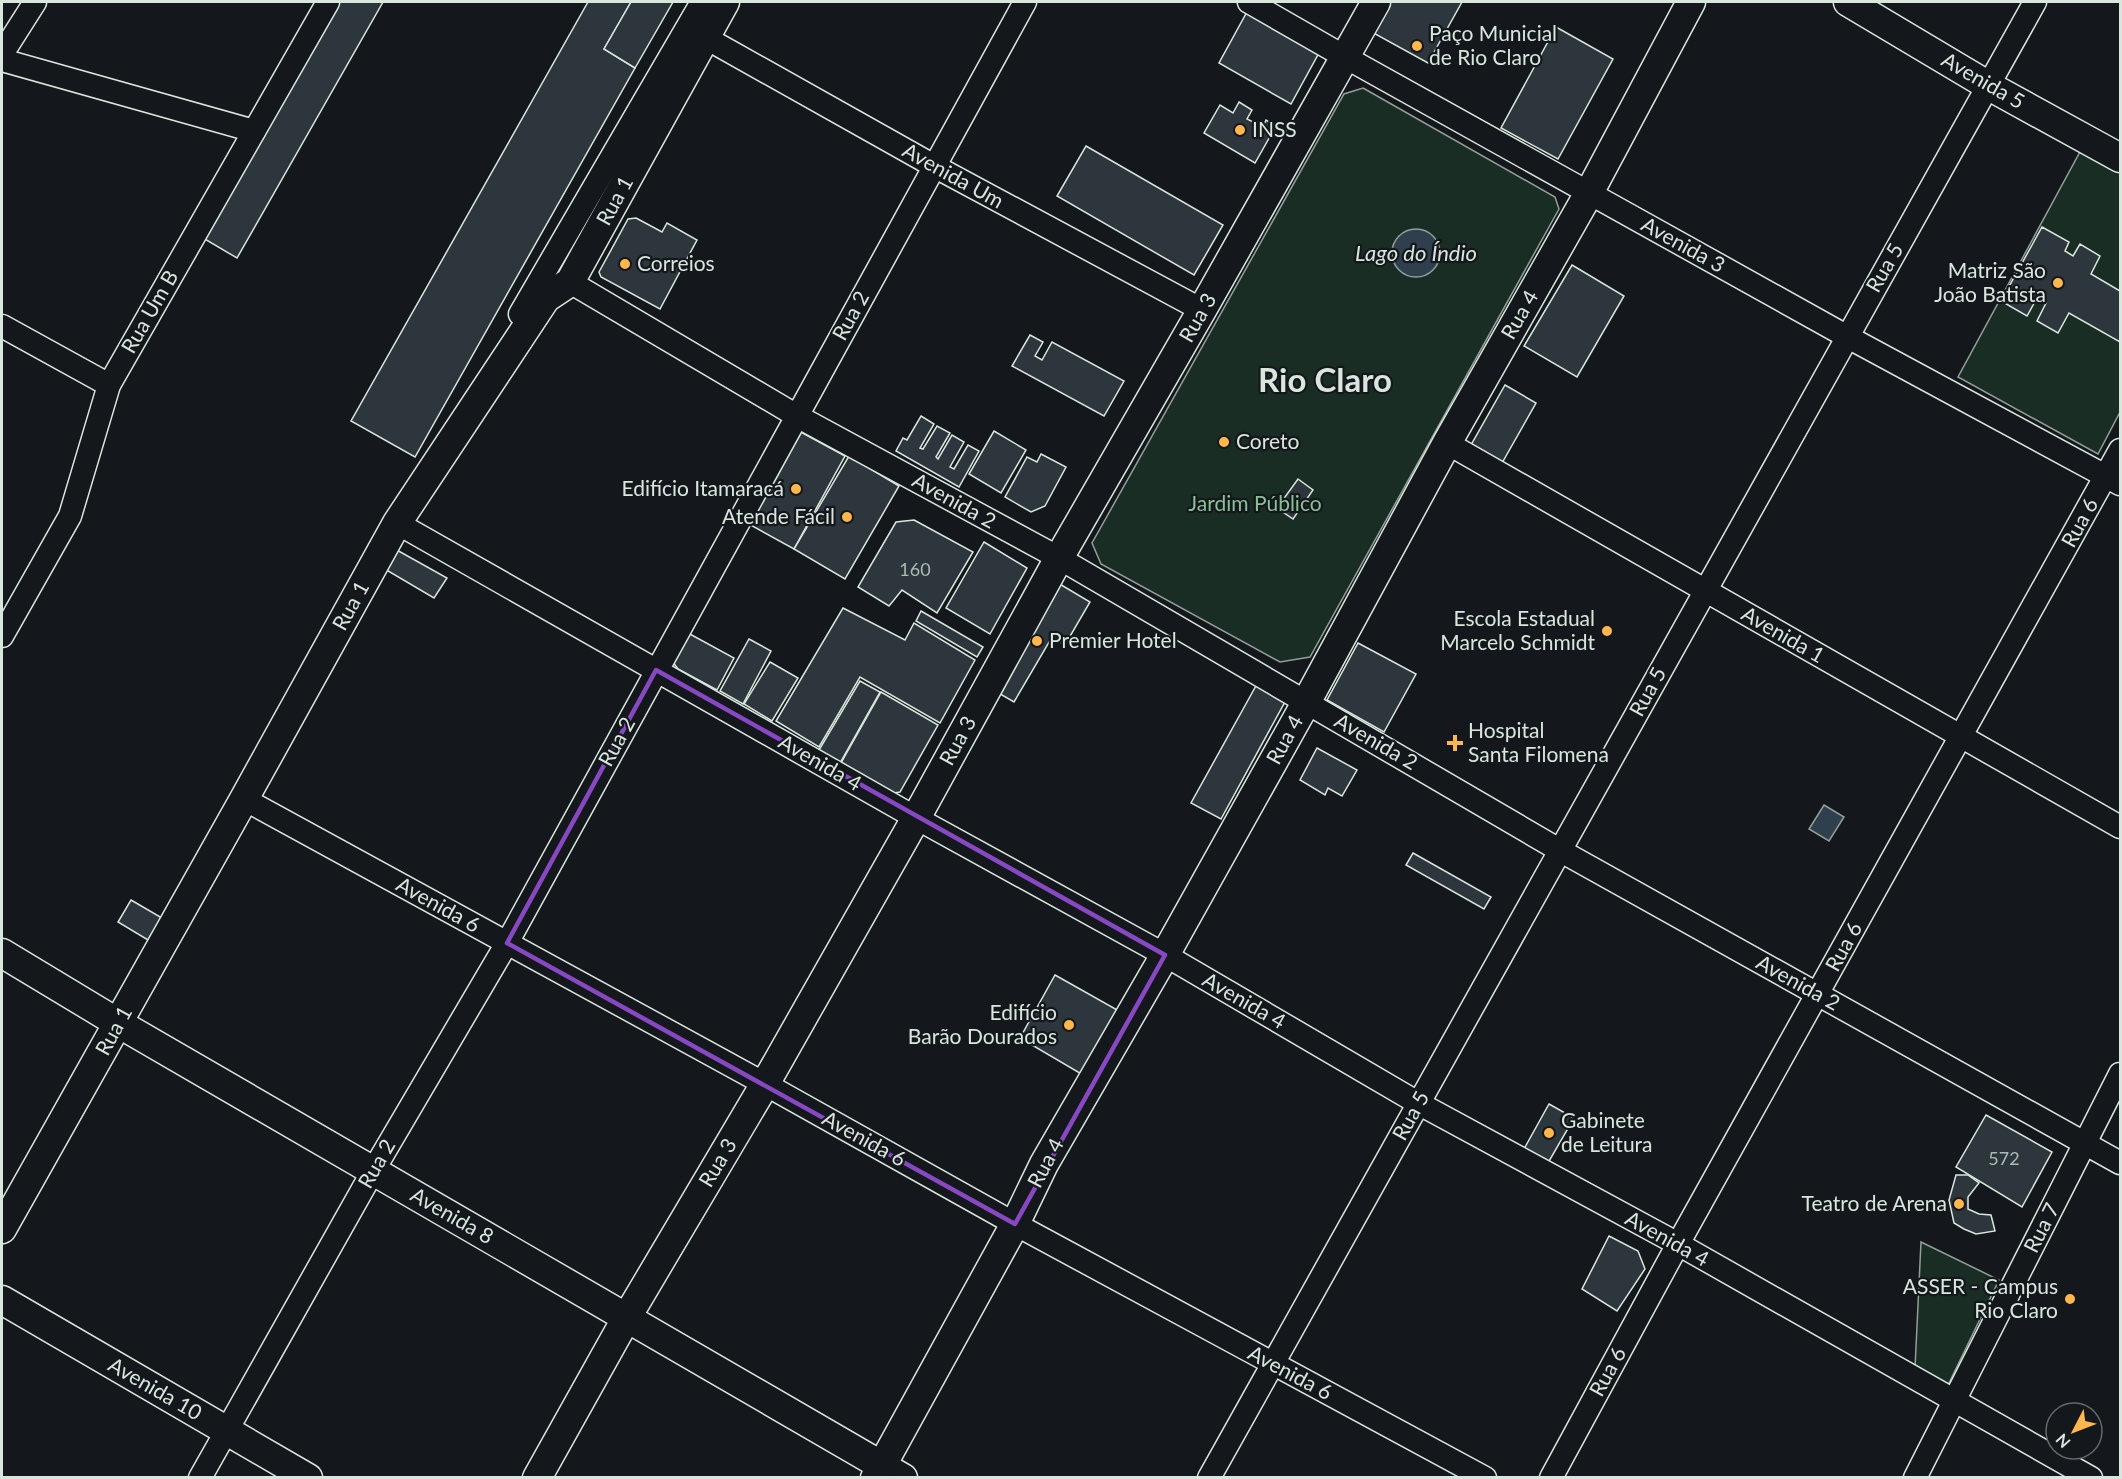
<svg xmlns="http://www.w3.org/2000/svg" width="2122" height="1479" font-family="Lato,sans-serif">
	<rect width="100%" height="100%" fill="#14181c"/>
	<g fill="#1a2d24" stroke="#939e99" stroke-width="1.5">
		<polygon points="1363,88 1555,197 1559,209 1310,657 1280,662 1101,564 1092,543 1344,94"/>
		<polygon points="2081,150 2120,172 2120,412 2098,454 1958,377"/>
		<polygon points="1921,1242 1999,1280 1948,1385 1915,1368"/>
	</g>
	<g fill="#2f3f4d" stroke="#939e99" stroke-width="1.5">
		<circle cx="1416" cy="253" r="24"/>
		<polygon points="1824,805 1844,817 1829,841 1809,829"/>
	</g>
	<g fill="#2c363c" stroke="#d8e6dc" stroke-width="1.5">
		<polygon points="338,2 383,2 237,258 203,238"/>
		<polygon points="588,2 631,2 604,49 635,68 415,457 351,421"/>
		<polygon points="631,2 673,2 635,68 604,49"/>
		<polygon points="1384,2 1462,2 1428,63 1368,30"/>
		<polygon points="1248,10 1320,51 1291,104 1219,63"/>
		<polygon points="1556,27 1613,59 1558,159 1501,128"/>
		<polygon points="1239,102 1252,110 1247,119 1263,127 1266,120 1276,126 1255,163 1204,133 1220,105 1233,113"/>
		<polygon points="1086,146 1223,225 1194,275 1057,196"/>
		<polygon points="636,218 662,232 667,223 697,240 660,309 601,277 599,272 628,219"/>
		<polygon points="2042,227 2069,242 2065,251 2073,256 2080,244 2100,256 2091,274 2120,291 2120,342 2069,313 2058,333 2037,321 2046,303 2037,298 2027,316 2001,301"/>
		<polygon points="1572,265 1624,296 1577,377 1524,346"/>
		<polygon points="1030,335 1043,342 1035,356 1042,360 1052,342 1124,381 1104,416 1012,366"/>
		<polygon points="1505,385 1536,403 1502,463 1471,445"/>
		<polygon points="921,416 934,424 920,448 923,449 937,426 950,433 936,457 938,459 952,435 964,442 950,467 954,469 968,445 979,451 959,487 896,451 903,438 907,440"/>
		<polygon points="797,430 845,456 794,549 747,523"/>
		<polygon points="994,431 1026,450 1001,493 969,474"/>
		<polygon points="1041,454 1066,467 1045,506 1031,512 1005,497 1027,457 1037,462"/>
		<polygon points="849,456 899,486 845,579 794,549"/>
		<polygon points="1298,479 1313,490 1293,519 1277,508"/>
		<polygon points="914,520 973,552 937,613 902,590 889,606 858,587 896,522"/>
		<polygon points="984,542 1027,568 990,634 946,608"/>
		<polygon points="395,549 447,578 434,598 383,568"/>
		<polygon points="1058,583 1090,602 1065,645 1052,637 1014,702 995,691"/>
		<polygon points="843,608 905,640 914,623 975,660 940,723 860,677 819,747 776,721"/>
		<polygon points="921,611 983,647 977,657 916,621"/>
		<polygon points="688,633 734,658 717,690 678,669 675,665 673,661"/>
		<polygon points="749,639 771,651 743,704 720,691"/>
		<polygon points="1358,643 1416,674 1384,732 1327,700"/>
		<polygon points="770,662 798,678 772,721 744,704"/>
		<polygon points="860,681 880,692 840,763 819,750"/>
		<polygon points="1257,684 1286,700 1221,819 1191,803"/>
		<polygon points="881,692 938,725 900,792 894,793 841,763"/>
		<polygon points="1317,748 1357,770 1342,796 1328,788 1325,795 1300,780"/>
		<polygon points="1413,853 1491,897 1484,909 1406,865"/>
		<polygon points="131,900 162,918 148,940 118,922"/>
		<polygon points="1055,975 1119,1011 1083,1075 1020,1038"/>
		<polygon points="1549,1104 1574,1118 1548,1163 1524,1149"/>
		<polygon points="1986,1115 2052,1152 2022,1207 1956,1167"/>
		<polygon points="1956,1175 1968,1175 1979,1183 1968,1197 1968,1209 1979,1214 1991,1215 1995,1231 1976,1234 1964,1229 1954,1223 1949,1200"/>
		<polygon points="1609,1236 1638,1251 1645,1269 1617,1311 1582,1289"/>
	</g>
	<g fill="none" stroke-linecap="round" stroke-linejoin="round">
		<defs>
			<g id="minor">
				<polyline points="1249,2 1345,57 1846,336 2120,484"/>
				<polyline points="706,38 934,166 1202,310"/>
				<polyline points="2,54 35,2"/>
				<polyline points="2,60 254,131"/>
				<polyline points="570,282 797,416 1059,558 1561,851 2120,1163"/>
				<polyline points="520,314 702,2"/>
				<polyline points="2,326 109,385"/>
				<polyline points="1447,443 2120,827"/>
				<polyline points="397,523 916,818 1165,955 1418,1103 1678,1244 2091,1478"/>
				<polyline points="2,636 70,516 109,385 328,2"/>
				<polyline points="244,799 765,1084 1015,1224 1485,1478"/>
				<polyline points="200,1478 373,1171 507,943 1025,2"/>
				<polyline points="1209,1478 2035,2"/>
				<polyline points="1551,1478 1678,1244 2120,450"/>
				<polyline points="1915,1478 2120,1074"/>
			</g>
			<g id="major">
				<polyline points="1848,2 1989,86 2120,158"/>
				<polyline points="2,953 118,1023 903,1478"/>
				<polyline points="2,1229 244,799 397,523 546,298 570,282 725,2"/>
				<polyline points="2,1300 308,1478"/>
				<polyline points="537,1478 627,1317 765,1084 916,818 1059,558 1202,310 1376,2"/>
				<polyline points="875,1478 1015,1224 1044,1164 1165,955 1307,701 1447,443 1589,193 1691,2"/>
			</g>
		</defs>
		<use href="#minor" stroke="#d8e6dc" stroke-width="25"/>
		<use href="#major" stroke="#d8e6dc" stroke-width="31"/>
		<use href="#minor" stroke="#14181c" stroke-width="22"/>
		<use href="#major" stroke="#14181c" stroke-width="28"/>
	</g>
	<path fill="none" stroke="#8948c3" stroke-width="4.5" stroke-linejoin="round" d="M656,670l509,285 -150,269 -508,-281z"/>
	<g fill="#ffb74d" stroke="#14181c" stroke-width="2">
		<circle cx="1417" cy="46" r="6"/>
		<circle cx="1240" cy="130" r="6"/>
		<circle cx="625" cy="264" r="6"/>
		<circle cx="2058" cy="283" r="6"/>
		<circle cx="1224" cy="442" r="6"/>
		<circle cx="796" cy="489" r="6"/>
		<circle cx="847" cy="517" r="6"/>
		<circle cx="1607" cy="631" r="6"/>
		<circle cx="1037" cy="641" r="6"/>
		<path d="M1452 734h6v6h6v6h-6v6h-6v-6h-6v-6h6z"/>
		<circle cx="1069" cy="1025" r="6"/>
		<circle cx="1549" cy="1133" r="6"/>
		<circle cx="1959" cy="1204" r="6"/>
		<circle cx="2070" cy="1299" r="6"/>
	</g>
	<g text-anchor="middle" stroke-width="4.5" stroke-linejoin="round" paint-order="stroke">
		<g font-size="18" fill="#adbab4">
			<text x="915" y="576">160</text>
			<text x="2004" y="1165">572</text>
		</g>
		<g font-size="21" fill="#d8e6dc" stroke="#14181c" text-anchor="start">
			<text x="1429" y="41">Paço Municial<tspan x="1429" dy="24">de Rio Claro</tspan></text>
			<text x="1252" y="137">INSS</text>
			<text x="637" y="271">Correios</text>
			<text x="2046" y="278" text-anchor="end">Matriz São<tspan x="2046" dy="24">João Batista</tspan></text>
			<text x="1236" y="449">Coreto</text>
			<text x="784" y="496" text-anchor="end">Edifício Itamaracá</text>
			<text x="835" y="524" text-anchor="end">Atende Fácil</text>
			<text x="1595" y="626" text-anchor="end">Escola Estadual<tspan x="1595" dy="24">Marcelo Schmidt</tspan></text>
			<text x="1049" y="648">Premier Hotel</text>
			<text x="1468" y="738">Hospital<tspan x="1468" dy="24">Santa Filomena</tspan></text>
			<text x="1057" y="1020" text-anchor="end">Edifício<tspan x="1057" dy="24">Barão Dourados</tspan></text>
			<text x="1561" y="1128">Gabinete<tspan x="1561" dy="24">de Leitura</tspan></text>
			<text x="1947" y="1211" text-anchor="end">Teatro de Arena</text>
			<text x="2058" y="1294" text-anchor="end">ASSER - Campus<tspan x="2058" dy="24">Rio Claro</tspan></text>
		</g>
		<g font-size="21" fill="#d8e6dc" stroke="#14181c">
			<text transform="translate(1983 81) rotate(30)" y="7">Avenida 5</text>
			<text transform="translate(953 176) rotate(29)" y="7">Avenida Um</text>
			<text transform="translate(615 201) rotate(-61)" y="7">Rua 1</text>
			<text transform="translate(1683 245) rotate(29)" y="7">Avenida 3</text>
			<text transform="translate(1885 268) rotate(-60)" y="7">Rua 5</text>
			<text transform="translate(150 312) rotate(-60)" y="7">Rua Um B</text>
			<text transform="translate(1520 315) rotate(-60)" y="7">Rua 4</text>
			<text transform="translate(851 316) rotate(-61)" y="7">Rua 2</text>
			<text transform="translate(1198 318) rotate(-60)" y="7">Rua 3</text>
			<text transform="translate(954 501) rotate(29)" y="7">Avenida 2</text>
			<text transform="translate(2080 523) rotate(-61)" y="7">Rua 6</text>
			<text transform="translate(351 606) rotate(-61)" y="7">Rua 1</text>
			<text transform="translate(1783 635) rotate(30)" y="7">Avenida 1</text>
			<text transform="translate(1648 692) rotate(-61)" y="7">Rua 5</text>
			<text transform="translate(1285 740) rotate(-61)" y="7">Rua 4</text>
			<text transform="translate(958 741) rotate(-61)" y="7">Rua 3</text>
			<text transform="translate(617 742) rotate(-61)" y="7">Rua 2</text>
			<text transform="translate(1376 742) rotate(30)" y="7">Avenida 2</text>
			<text transform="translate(820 763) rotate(30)" y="7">Avenida 4</text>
			<text transform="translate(438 905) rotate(29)" y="7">Avenida 6</text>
			<text transform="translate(1844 947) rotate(-61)" y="7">Rua 6</text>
			<text transform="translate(1798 983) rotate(29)" y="7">Avenida 2</text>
			<text transform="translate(1244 1001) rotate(30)" y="7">Avenida 4</text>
			<text transform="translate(114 1031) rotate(-61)" y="7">Rua 1</text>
			<text transform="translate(1411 1116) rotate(-61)" y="7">Rua 5</text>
			<text transform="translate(864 1139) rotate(29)" y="7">Avenida 6</text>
			<text transform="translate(718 1163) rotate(-59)" y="7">Rua 3</text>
			<text transform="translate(1046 1163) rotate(-62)" y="7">Rua 4</text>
			<text transform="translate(377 1164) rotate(-60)" y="7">Rua 2</text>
			<text transform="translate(452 1216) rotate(30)" y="7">Avenida 8</text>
			<text transform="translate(2042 1228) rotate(-63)" y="7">Rua 7</text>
			<text transform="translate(1667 1239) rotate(29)" y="7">Avenida 4</text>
			<text transform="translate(1608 1372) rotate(-61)" y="7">Rua 6</text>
			<text transform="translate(1290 1373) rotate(28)" y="7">Avenida 6</text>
			<text transform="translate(155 1389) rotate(30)" y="7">Avenida 10</text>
		</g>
		<g font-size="21" fill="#8ac095" stroke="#14181c">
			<text x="1255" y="511">Jardim Público</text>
		</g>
		<g font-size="22" font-style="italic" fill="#d8e6dc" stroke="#14181c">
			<text x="1416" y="261">Lago do Índio</text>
		</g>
		<g font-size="33" font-weight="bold" fill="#d8e6dc" stroke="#14181c">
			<text x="1325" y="392">Rio Claro</text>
		</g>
	</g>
	<rect width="2122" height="1479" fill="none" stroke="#d8e6dc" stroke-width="6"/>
	<g transform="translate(2074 1431) rotate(228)"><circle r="28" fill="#14181c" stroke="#626a69" stroke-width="1.5"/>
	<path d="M0-4.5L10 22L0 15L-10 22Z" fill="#ffb74d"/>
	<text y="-9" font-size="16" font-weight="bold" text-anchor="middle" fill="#d8e6dc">N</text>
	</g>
</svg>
